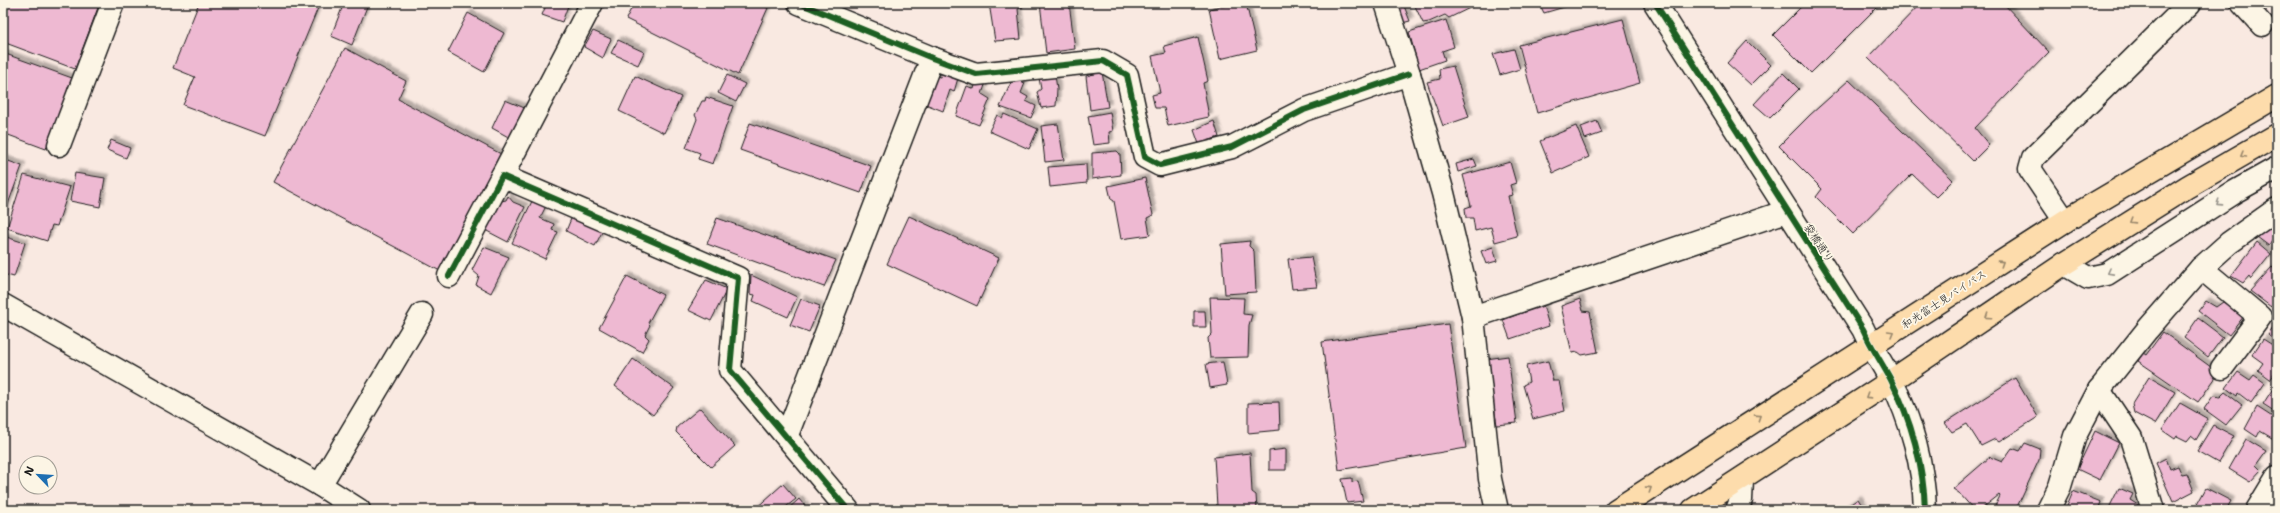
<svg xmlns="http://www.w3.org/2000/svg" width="2280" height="513" font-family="'Shantell Sans','Klee One',sans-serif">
	<defs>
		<filter id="shadow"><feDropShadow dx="3.5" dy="-3.5" stdDeviation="1" flood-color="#0004"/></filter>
	</defs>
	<rect width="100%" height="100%" fill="#f9e9e1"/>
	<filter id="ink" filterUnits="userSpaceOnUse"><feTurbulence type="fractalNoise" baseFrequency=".025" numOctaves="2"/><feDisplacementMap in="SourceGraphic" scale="8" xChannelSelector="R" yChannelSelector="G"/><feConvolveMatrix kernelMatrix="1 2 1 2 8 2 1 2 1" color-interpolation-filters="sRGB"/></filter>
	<g filter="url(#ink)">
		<g fill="#eeb9d2" stroke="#1c1c1c" filter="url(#shadow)">
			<polygon points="3,3 93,3 99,5 75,69 3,42"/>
			<polygon points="199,3 320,3 265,136 183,105 195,77 173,68"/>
			<polygon points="344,3 368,4 352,45 331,36"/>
			<polygon points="547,3 569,3 562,22 542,15"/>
			<polygon points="634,3 757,3 768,8 738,75 626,19"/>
			<polygon points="989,3 1022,3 1023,7 1018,9 1021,39 995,41"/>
			<polygon points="1040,3 1069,3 1075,49 1046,53"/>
			<polygon points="1237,3 1246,3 1257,50 1220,59 1209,9"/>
			<polygon points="1400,3 1411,3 1412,5 1404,6 1410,21 1402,23 1398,8"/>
			<polygon points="1419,3 1480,3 1449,18 1445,15 1429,22 1423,23 1415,6"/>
			<polygon points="1539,3 1578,3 1544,13"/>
			<polygon points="1805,3 1881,3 1811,73 1773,35"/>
			<polygon points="1921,3 2003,3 2049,52 1975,128 1989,145 1973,161 1868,58"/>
			<polygon points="468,13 504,33 484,72 448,52"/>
			<polygon points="1623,19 1640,83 1537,113 1519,45"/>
			<polygon points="1446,20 1454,47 1442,51 1445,60 1419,69 1409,32"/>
			<polygon points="593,31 611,39 603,58 584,47"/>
			<polygon points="1198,37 1208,81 1203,83 1209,117 1168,126 1164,108 1155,108 1152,95 1160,93 1152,56 1166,53 1164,46"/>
			<polygon points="618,40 644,52 638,65 611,53"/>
			<polygon points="1747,41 1771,65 1751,85 1727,63"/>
			<polygon points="345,48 406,81 398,99 501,154 440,271 273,182"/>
			<polygon points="1514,49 1520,69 1500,75 1493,54"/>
			<polygon points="3,53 72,78 46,149 3,133"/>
			<polygon points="1453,66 1469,117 1443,126 1427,82 1440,79 1439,69"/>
			<polygon points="942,72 958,78 954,92 950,90 943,111 923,103 933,75 940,77"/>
			<polygon points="1102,72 1108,107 1090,110 1086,76"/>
			<polygon points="1783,73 1799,89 1770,118 1754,104"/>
			<polygon points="727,75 745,84 736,102 718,93"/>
			<polygon points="1055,75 1057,89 1056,106 1041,108 1037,92 1041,89 1039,78"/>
			<polygon points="635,76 681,97 664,133 619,111"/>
			<polygon points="1013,78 1025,83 1021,93 1028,97 1026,101 1036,106 1031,118 1000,107"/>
			<polygon points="1849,80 1953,180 1936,197 1912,174 1853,234 1816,197 1822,189 1779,146 1810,115"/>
			<polygon points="976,81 985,85 982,94 990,99 979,125 956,116 967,86 974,89"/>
			<polygon points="706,97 733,106 713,164 698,159 700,153 686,148 697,119 695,115 702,101 705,101"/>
			<polygon points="505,100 527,109 512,139 492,128"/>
			<polygon points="1110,112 1113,131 1109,132 1110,143 1093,145 1088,116"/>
			<polygon points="1004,114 1038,129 1029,149 989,131 997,115 1002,118"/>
			<polygon points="1214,121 1219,137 1199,144 1194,130"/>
			<polygon points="1597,121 1602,133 1585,139 1581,127"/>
			<polygon points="750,123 871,166 861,193 740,150"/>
			<polygon points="1058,124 1064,160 1045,162 1041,126"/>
			<polygon points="1576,126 1589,157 1553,173 1540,141"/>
			<polygon points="111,140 130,148 126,158 107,150"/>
			<polygon points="1117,151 1120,154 1121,175 1092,179 1092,153"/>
			<polygon points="3,159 22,166 3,218"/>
			<polygon points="1474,159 1477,166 1458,172 1456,164"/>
			<polygon points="1510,162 1516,183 1510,185 1513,195 1508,196 1517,236 1495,242 1491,227 1475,231 1473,218 1466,218 1465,208 1471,206 1463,175"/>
			<polygon points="1086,164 1087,183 1050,187 1048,167"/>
			<polygon points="75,173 105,178 100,207 70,201"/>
			<polygon points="24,175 70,187 57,226 52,225 47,241 7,228"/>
			<polygon points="1145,178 1153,215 1147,218 1150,235 1121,239 1114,201 1111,199 1108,186"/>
			<polygon points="508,196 513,202 525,207 508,242 485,230 501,201 506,200"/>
			<polygon points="533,199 546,206 540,218 554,224 552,230 558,232 545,259 512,243"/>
			<polygon points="573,214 603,230 595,246 566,231"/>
			<polygon points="909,216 999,258 977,306 887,264"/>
			<polygon points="717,218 836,260 824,287 707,244"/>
			<polygon points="2273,225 2277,226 2277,232 2269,246 2257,237"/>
			<polygon points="3,236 25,243 14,277 3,274"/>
			<polygon points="1250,241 1249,246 1254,251 1256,292 1225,294 1221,244"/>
			<polygon points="2257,242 2271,254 2251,279 2249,276 2243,283 2231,276"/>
			<polygon points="484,247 509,257 491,293 476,285 479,276 472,270"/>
			<polygon points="1493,247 1497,261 1486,264 1481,251"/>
			<polygon points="1311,257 1317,287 1292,289 1288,259"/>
			<polygon points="2272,267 2277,272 2275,286 2277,299 2271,307 2250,291"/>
			<polygon points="751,275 797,297 788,317 753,301 755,295 750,294"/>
			<polygon points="627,276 663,295 648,323 650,325 645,335 649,339 642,352 599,328"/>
			<polygon points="706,280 727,289 711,321 688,310"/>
			<polygon points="1210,297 1244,298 1243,314 1252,315 1249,325 1248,357 1210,358 1208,338 1212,334"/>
			<polygon points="801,299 820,306 809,332 790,325"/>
			<polygon points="1580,299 1583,311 1590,312 1598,352 1582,355 1578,352 1572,353 1561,306"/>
			<polygon points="2206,301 2216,307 2223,302 2244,316 2229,335 2198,311"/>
			<polygon points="1543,305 1549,326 1510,339 1503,320"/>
			<polygon points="1194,311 1205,311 1206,327 1194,327"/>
			<polygon points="2198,318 2223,337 2208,357 2184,338"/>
			<polygon points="2277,323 2277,343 2268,335"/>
			<polygon points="1448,324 1466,448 1339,470 1322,342"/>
			<polygon points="2163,332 2219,373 2198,402 2138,361 2143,353 2146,355"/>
			<polygon points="2263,339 2274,346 2272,350 2277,354 2277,369 2270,379 2258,370 2263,363 2252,355"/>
			<polygon points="1508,356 1517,423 1497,425 1486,359"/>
			<polygon points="633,359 674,388 653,415 615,386"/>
			<polygon points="1548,361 1553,381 1559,381 1565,411 1533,419 1523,385 1529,382 1526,366"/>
			<polygon points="1223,362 1227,385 1210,388 1206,364"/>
			<polygon points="2238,372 2250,380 2254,375 2265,383 2251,403 2238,393 2237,396 2226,388"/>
			<polygon points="2149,377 2175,392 2155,424 2134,413 2132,404"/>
			<polygon points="2015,378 2038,417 1999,442 1995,439 1981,446 1967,424 1952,432 1945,423"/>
			<polygon points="2277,388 2277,413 2263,404 2272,390 2275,391"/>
			<polygon points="2225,392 2242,405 2226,425 2204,409 2213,396 2220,397"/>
			<polygon points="1279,402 1280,430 1248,433 1248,403"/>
			<polygon points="2180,403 2208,419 2196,440 2191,436 2187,441 2177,436 2175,439 2162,430"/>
			<polygon points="2257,407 2277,420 2277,441 2260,431 2257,437 2245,429"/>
			<polygon points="700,408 735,446 711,467 676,432 677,427"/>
			<polygon points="2213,425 2234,436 2218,463 2197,451"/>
			<polygon points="2095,431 2119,443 2100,480 2077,469"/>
			<polygon points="2246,439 2266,451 2256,465 2261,470 2250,482 2229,469"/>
			<polygon points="2025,443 2040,449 2039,460 2016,509 2012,506 2010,510 1991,510 1995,506 2000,496 1999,495 1980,510 1974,510 1959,493 1953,489 1990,457 2002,462 2012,448 2020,451"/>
			<polygon points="1286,449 1286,470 1269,470 1269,451"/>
			<polygon points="1250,453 1252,492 1256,495 1257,510 1223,510 1217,506 1214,457"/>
			<polygon points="2166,458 2170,469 2178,466 2182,475 2187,474 2194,491 2173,502 2156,463"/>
			<polygon points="1352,478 1352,482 1358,481 1363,501 1347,503 1342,479"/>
			<polygon points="783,484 796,499 782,510 754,510"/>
			<polygon points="2119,488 2133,494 2130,500 2138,505 2136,510 2108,510"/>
			<polygon points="2206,488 2231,501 2226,510 2194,510"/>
			<polygon points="2073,491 2101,502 2098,510 2065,510"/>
			<polygon points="799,499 808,510 787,510"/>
			<polygon points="1858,499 1865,510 1842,510"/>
		</g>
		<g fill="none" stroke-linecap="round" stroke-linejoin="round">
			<defs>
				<g id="minor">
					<polyline points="799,3 932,58 976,74 1103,61 1127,75 1145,157 1160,165 1232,147 1304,110 1409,74"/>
					<polyline points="1386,3 1409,74 1443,193 1473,317 1490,479 1497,510"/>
					<polyline points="2242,3 2262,25"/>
					<polyline points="59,145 113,3"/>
					<polyline points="502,176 592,3"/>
					<polyline points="2065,221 2030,169 2033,158 2190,3"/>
					<polyline points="2064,264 2088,278 2107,274 2236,191 2277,168"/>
					<polyline points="2201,268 2260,317 2222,368"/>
					<polyline points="449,276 502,176 738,278 730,370 848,510"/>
					<polyline points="3,305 320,485 359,510"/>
					<polyline points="1473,317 1787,211"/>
					<polyline points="2099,390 2131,438 2153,510"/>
					<polyline points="787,435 932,58"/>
					<polyline points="320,485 422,314"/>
					<polyline points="1737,510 1741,500 1742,480"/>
					<polyline points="2048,510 2060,486 2075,436 2099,390 2147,330 2201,268 2229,243 2277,209"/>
					<polyline points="2257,510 2277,477"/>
				</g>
				<path id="tertiary" d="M1655,3l208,326c8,18 19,34 28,51 20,39 33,87 34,130"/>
				<g id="trunk">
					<polyline points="1616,510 2065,221 2277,96"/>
					<polyline points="1693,510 1891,381 2064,264 2187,187 2277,135"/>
				</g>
			</defs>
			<use href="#minor" stroke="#1c1c1c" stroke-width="25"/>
			<use href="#tertiary" stroke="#1c1c1c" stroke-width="25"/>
			<use href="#trunk" stroke="#1c1c1c" stroke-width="25"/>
			<use href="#minor" stroke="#fcf5e5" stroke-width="22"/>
			<use href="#tertiary" stroke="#fcf5e5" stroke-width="22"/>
			<use href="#trunk" stroke="#fddcac" stroke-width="22"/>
			<defs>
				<g id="cycleway">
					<polyline points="799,3 932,58 976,74 1103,61 1127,75 1145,157 1160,165 1232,147 1304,110 1409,74"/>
					<path d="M1655,3l208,326c8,18 19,34 28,51 20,39 33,87 34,130"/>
					<polyline points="449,276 502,176 738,278 730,370 848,510"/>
				</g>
			</defs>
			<use href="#cycleway" stroke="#fcf5e5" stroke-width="8"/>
			<use href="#cycleway" stroke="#1b5e20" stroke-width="6"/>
		</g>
		<defs><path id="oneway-chevron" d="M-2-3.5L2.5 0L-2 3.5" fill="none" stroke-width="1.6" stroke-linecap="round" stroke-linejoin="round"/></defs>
		<g stroke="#98866b">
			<use href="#oneway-chevron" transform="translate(2243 155) rotate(150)"/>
			<use href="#oneway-chevron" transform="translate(2132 221) rotate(148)"/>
			<use href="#oneway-chevron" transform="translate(2001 263) rotate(-33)"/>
			<use href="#oneway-chevron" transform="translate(1988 316) rotate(146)"/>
			<use href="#oneway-chevron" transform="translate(1891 333) rotate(-30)"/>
			<use href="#oneway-chevron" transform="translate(1868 396) rotate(147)"/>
			<use href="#oneway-chevron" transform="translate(1758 417) rotate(-33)"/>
			<use href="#oneway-chevron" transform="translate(1649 489) rotate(-33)"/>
		</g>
		<g stroke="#97938b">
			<use href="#oneway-chevron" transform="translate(2219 203) rotate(147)"/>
			<use href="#oneway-chevron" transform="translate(2110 272) rotate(152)"/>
		</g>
	</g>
	<g text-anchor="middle" stroke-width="3.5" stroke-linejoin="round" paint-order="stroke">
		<g font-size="11" fill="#1c1c1c" stroke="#fcf5e5">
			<text transform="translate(1819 243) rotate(57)" y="4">袋橋通り</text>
			<text transform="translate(1944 299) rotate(-33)" y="4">和光富士見バイパス</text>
		</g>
	</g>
	<rect width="2280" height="513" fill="none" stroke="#fcf5e5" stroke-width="16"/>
	<rect x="8" y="8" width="2264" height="497" fill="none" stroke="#1c1c1c" stroke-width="1.5" filter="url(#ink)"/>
	<g transform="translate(38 475) rotate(295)"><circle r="19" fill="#fcf5e5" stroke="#a29e95"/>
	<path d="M0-3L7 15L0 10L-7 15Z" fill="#1f6fb2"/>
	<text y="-6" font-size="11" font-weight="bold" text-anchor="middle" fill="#1c1c1c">N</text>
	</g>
</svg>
